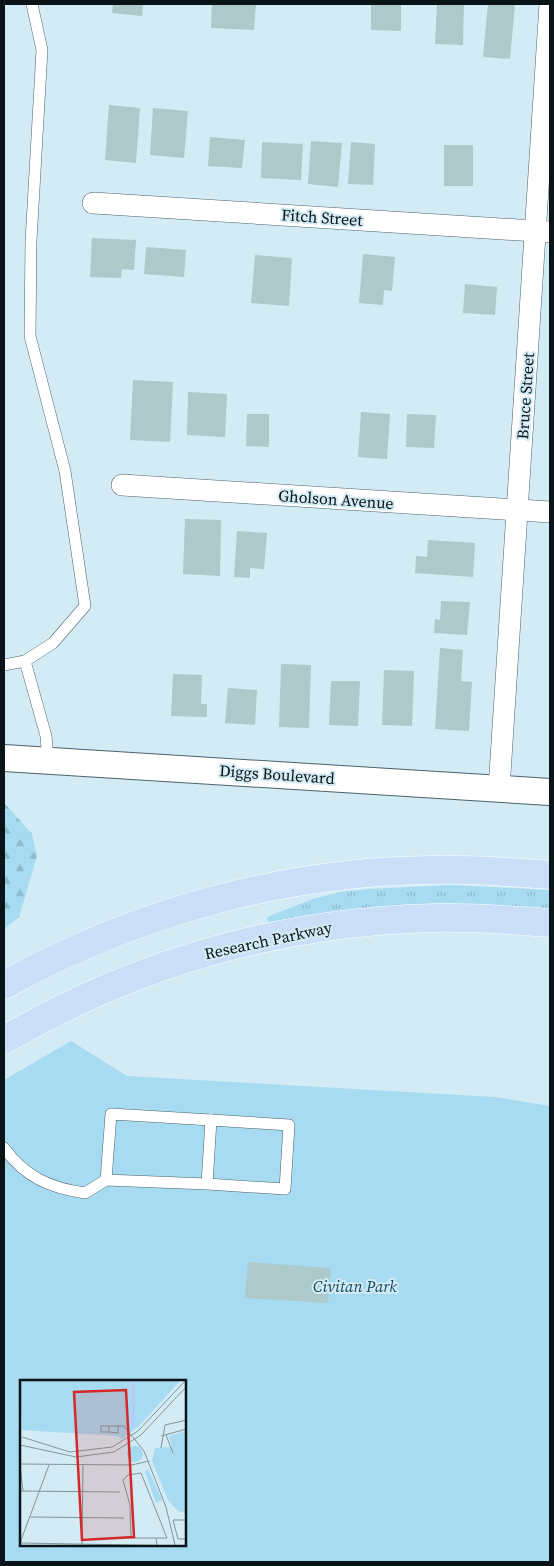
<svg xmlns="http://www.w3.org/2000/svg" width="554" height="1566" font-family="'Source Serif 4',serif">
	<defs>
		<pattern id="grass-tufts" width="24" height="20" patternUnits="userSpaceOnUse" patternTransform="scale(1.25)"><rect width="24" height="20" fill="#a6dbf1"/><path d="M3 7l-1-3M5 7V3M7 7l1-3M15 17l-1-3M17 17v-4M19 17l1-3" fill="none" stroke="#8ebbce"/></pattern>
		<pattern id="forest-firs" width="22" height="20" patternUnits="userSpaceOnUse" patternTransform="scale(1.25)"><rect width="22" height="20" fill="#a6dbf1"/><path d="M5 1l3.5 6h-7zM16 11l3.5 6h-7z" fill="#8ebbce"/></pattern>
	</defs>
	<rect width="100%" height="100%" fill="#d2ebf5"/>
	<polygon fill="url(#grass-tufts)" points="452,885 550,890 550,913 269,927 267,917 313,899 340,892 369,889"/>
	<polygon fill="url(#forest-firs)" points="4,804 6,805 32,834 37,856 19,917 4,929"/>
	<path fill="#a6dbf1" fill-rule="evenodd" d="M71,1041l56,35 368,21 55,9v456h-546v-482zM21,1381h164v164h-164z"/>
	<g fill="#aec9ca">
		<polygon points="113,4 143,4 142,16 112,13"/>
		<polygon points="212,4 256,4 254,30 211,28"/>
		<polygon points="371,4 401,4 401,31 371,30"/>
		<polygon points="437,4 464,4 463,45 435,44"/>
		<polygon points="488,4 515,4 510,59 483,57"/>
		<polygon points="109,105 140,108 136,163 105,160"/>
		<polygon points="153,108 188,111 184,158 150,155"/>
		<polygon points="210,137 245,140 242,168 208,166"/>
		<polygon points="311,141 342,143 338,187 308,184"/>
		<polygon points="262,142 303,144 301,180 261,178"/>
		<polygon points="351,142 375,144 373,185 348,184"/>
		<rect x="444" y="145" width="29" height="41"/>
		<polygon points="92,238 136,240 134,270 122,269 121,278 90,277"/>
		<polygon points="146,247 186,250 184,277 144,274"/>
		<polygon points="363,254 395,257 392,291 384,290 383,305 359,303"/>
		<polygon points="255,255 292,258 289,306 251,303"/>
		<polygon points="465,284 497,287 495,315 463,313"/>
		<polygon points="133,380 173,382 170,442 130,440"/>
		<polygon points="188,392 227,394 225,437 187,435"/>
		<polygon points="361,412 390,414 387,459 358,457"/>
		<polygon points="247,414 269,414 269,447 246,446"/>
		<polygon points="407,414 436,415 434,448 406,447"/>
		<polygon points="185,519 221,520 220,576 183,574"/>
		<polygon points="237,531 267,533 264,569 250,568 250,578 234,577"/>
		<polygon points="428,540 475,543 473,577 415,573 416,556 427,557"/>
		<polygon points="441,601 470,602 467,635 434,633 435,619 440,620"/>
		<polygon points="440,648 463,650 461,681 472,682 469,731 435,729"/>
		<polygon points="281,664 311,665 309,728 279,727"/>
		<polygon points="384,670 414,671 412,726 382,725"/>
		<polygon points="173,674 202,675 201,704 207,704 207,717 171,716"/>
		<polygon points="331,681 360,681 358,726 329,725"/>
		<polygon points="228,688 257,690 255,725 225,723"/>
		<polygon points="248,1262 331,1268 328,1303 245,1298"/>
	</g>
	<g fill="none" stroke-linecap="round" stroke-linejoin="round">
		<defs>
			<g id="service">
				<polyline points="25,661 46,736 48,760"/>
				<polyline points="4,665 25,661 53,643 85,606 65,471 30,336 31,241 42,50 32,4"/>
				<path d="M4,1148c21,29 46,40 81,45l21,-13 101,4 78,5 4,-64 -78,-5 -4,64"/>
				<polyline points="106,1180 111,1114 211,1120"/>
			</g>
			<g id="minor">
				<polyline points="93,203 550,232"/>
				<polyline points="122,485 550,512"/>
				<polyline points="499,789 550,4"/>
			</g>
			<polyline id="tertiary" points="4,758 550,792"/>
			<g id="primary">
				<path d="M4,985c131,-72 279,-114 429,-115 39,-1 78,2 117,5"/>
				<path d="M4,1040c132,-77 275,-118 429,-122 39,-1 78,2 117,5"/>
			</g>
		</defs>
		<use href="#service" stroke="#4c626b" stroke-width="12"/>
		<use href="#minor" stroke="#4c626b" stroke-width="22"/>
		<use href="#tertiary" stroke="#4c626b" stroke-width="28"/>
		<use href="#primary" stroke="#fff" stroke-width="29"/>
		<use href="#service" stroke="#fff" stroke-width="11"/>
		<use href="#minor" stroke="#fff" stroke-width="21"/>
		<use href="#tertiary" stroke="#fff" stroke-width="26"/>
		<use href="#primary" stroke="#cadff7" stroke-width="28"/>
	</g>
	<g text-anchor="middle" stroke-width="4" stroke-linejoin="round" paint-order="stroke">
		<g font-size="16" fill="#0a1316" stroke="#d2ebf5">
			<text transform="translate(322 217) rotate(4)" y="6">Fitch Street</text>
			<text transform="translate(525 396) rotate(-86)" y="6">Bruce Street</text>
			<text transform="translate(336 499) rotate(4)" y="6">Gholson Avenue</text>
			<text transform="translate(277 774) rotate(4)" y="6">Diggs Boulevard</text>
			<text transform="translate(268 940) rotate(-12)" y="6">Research Parkway</text>
		</g>
		<g font-size="16" font-style="italic" fill="#10495b" stroke="#d2ebf5">
			<text x="355" y="1292">Civitan Park</text>
		</g>
	</g>
	<g transform="translate(20 1380)">
		<rect width="166" height="166" fill="#d2ebf5"/>
		<path d="M107 74a8 8 0 1 1 16 0a8 8 0 1 1-16 0ZM128,89l14,31 -6,3 -11,-31z" fill="#a6dbf1"/>
		<path d="M0,0h161l-41,45 -18,14 -5,-3 -95,-6zM166,51v82l-8,-2 -10,-11 -16,-39 3,-13 17,-1 -3,-11z" fill="#a6dbf1"/>
		<path fill="none" stroke="#bdc6fc" stroke-width="2.5" d="M113,47v-47"/>
		<path fill="none" stroke="#82959c" stroke-width="1" d="M89,46v6h-8v-6h23l20,25 22,56 9,38M89,52l9,1v-7M146,55l7,18M141,56l26,-7M2,57l48,15 42,-5 26,-16 48,-51M0,65l56,12 38,-5 27,-17 46,-49M141,68l4,-23 22,-5M0,84l112,1 17,-4M0,85l3,26M0,111l100,1M10,137l94,1M167,140h-14l5,19h9M136,158h11l-26,-65 -13,2 -5,5 7,25 1,33h25l1,7M0,163l167,3M0,163l29,-78M62,164l1,-79"/>
		<path fill="#d62828" fill-opacity="0.15" stroke="#d62828" stroke-width="2.5" d="M106,10l8,147 -52,3 -8,-148z"/>
		<rect width="166" height="166" fill="none" stroke="#0a1316" stroke-width="2.5"/>
	</g>
	<rect width="554" height="1566" fill="none" stroke="#0a1316" stroke-width="10"/>
</svg>
